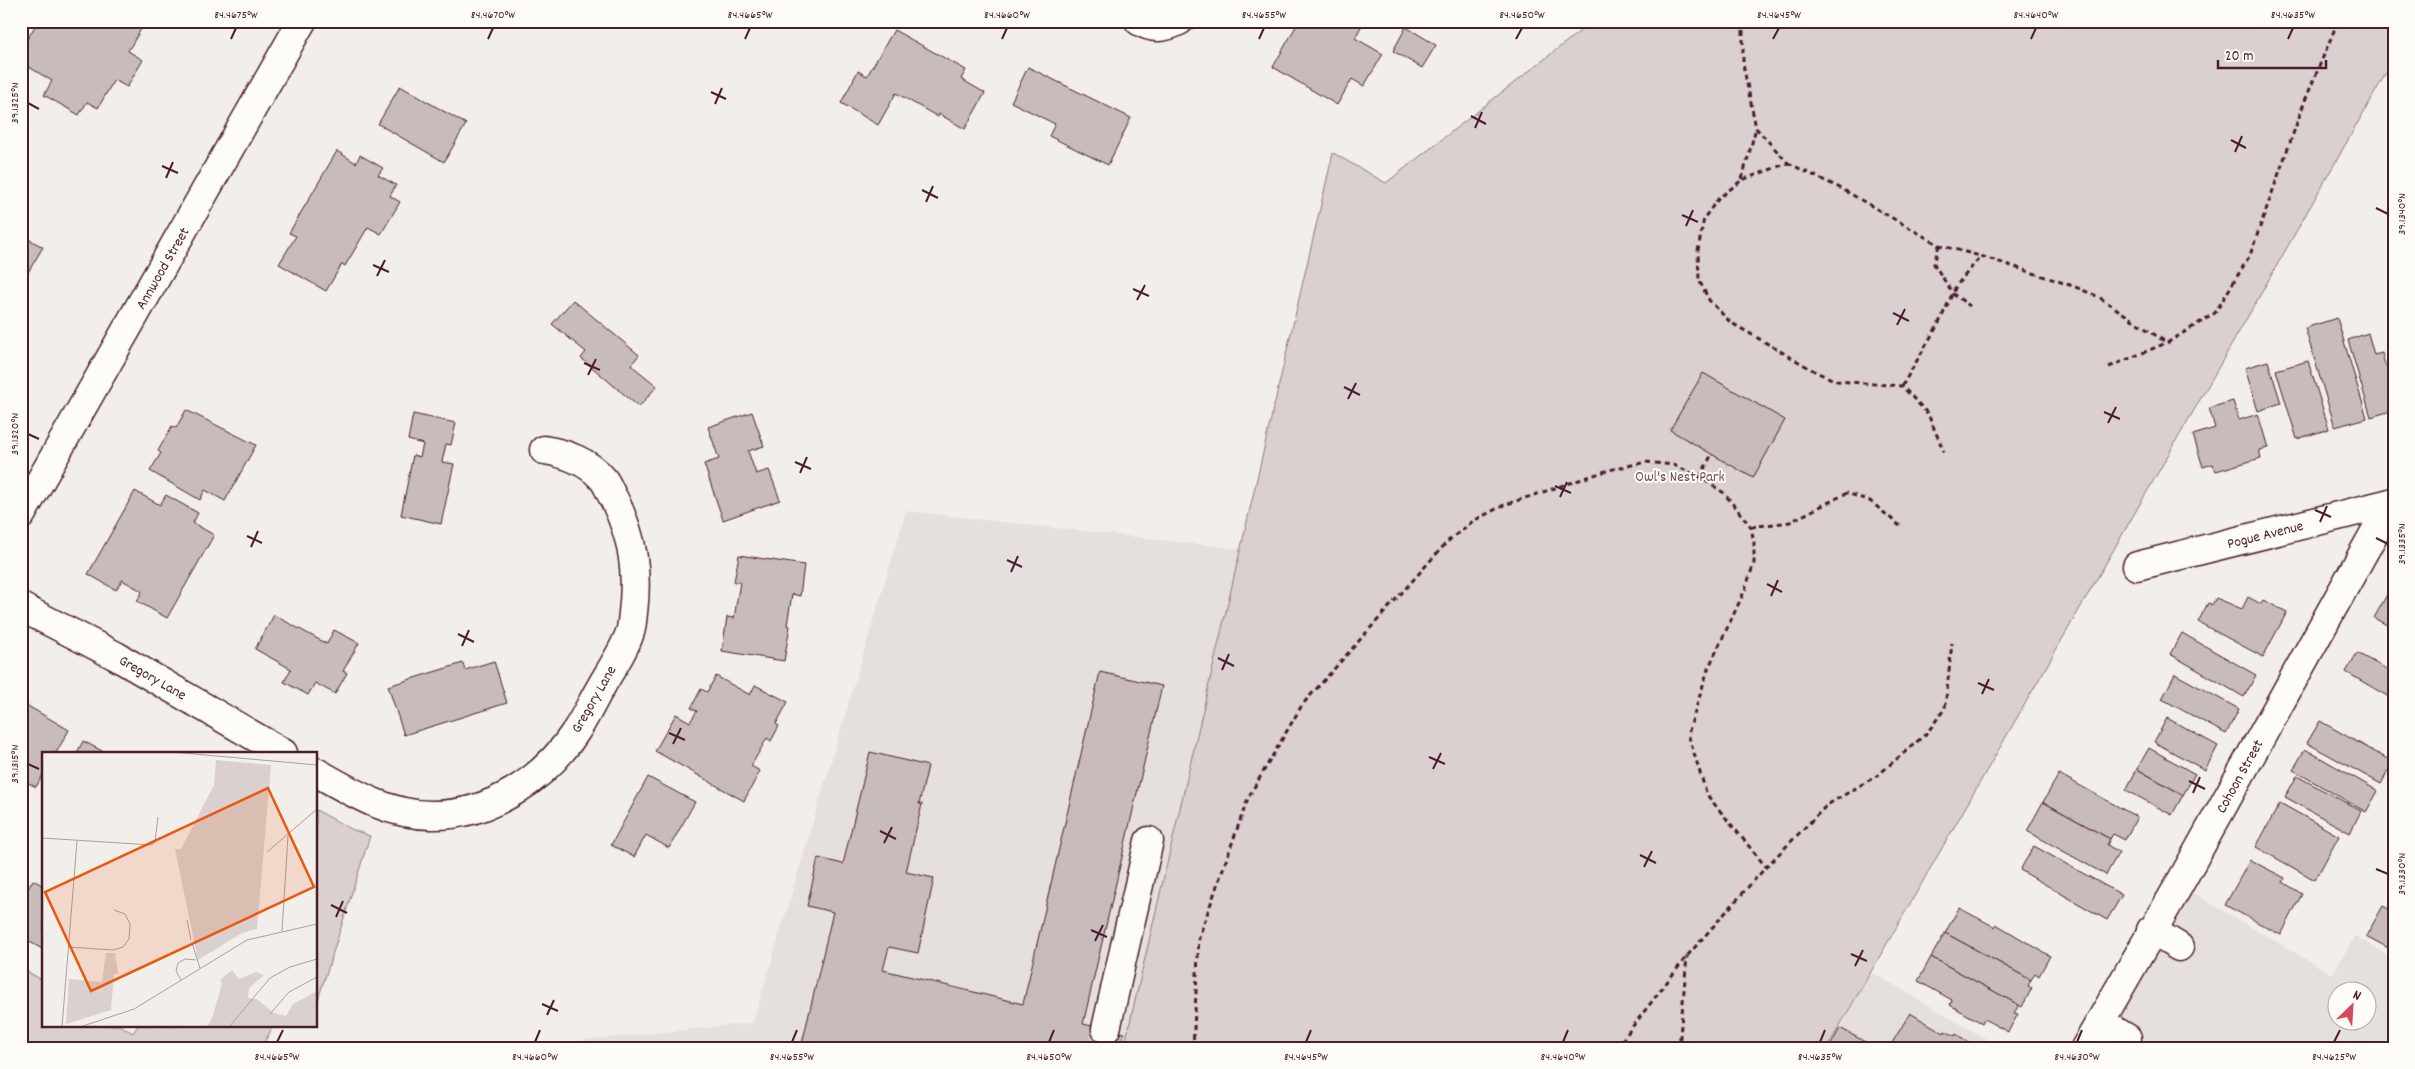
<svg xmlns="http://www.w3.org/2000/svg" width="2415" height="1069" font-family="Dekko,sans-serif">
	<rect width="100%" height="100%" fill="#f2efeb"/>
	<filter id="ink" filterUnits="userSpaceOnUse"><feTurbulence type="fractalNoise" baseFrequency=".02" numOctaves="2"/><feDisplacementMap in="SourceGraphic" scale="10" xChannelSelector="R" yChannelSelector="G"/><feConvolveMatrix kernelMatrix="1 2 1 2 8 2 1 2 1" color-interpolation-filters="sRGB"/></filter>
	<g filter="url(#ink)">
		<g fill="#e5dfdd" fill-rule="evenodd">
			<polygon points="906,511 1240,549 1240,614 1130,1048 576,1048 576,1041 753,1023"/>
			<path d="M2179,885l153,89 23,-38 39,23v89h-309zM2338,992h30v30h-30z"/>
			<polygon points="1870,971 2002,1048 1830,1048"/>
		</g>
		<g fill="#d9d0cf" stroke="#92787d">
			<polygon points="1593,21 2394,21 2394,59 2251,311 1827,1048 1124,1048 1333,153 1386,183"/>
			<polygon points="316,810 351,829 370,836 316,1006"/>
			<polygon points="21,968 44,981 44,1025 119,1025 133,1033 138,1025 274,1025 261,1048 21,1048"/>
		</g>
		<g fill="#c8bbbb" stroke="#4a1f2b">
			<polygon points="38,21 140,21 144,24 128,51 143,60 127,87 114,80 98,108 87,102 79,115 44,95 52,81 21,62 21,50"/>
			<polygon points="1299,21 1360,21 1363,23 1355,38 1383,54 1364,86 1352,79 1337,105 1273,67"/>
			<polygon points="1406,27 1436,45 1422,68 1393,51"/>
			<polygon points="894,30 966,70 961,79 985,93 965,129 939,114 938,117 896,93 878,125 841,103 858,71 867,76"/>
			<polygon points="1028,67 1131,118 1108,165 1049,136 1055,124 1011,102"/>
			<polygon points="400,86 466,124 444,162 378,124"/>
			<polygon points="337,151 356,163 360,155 383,168 378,175 396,185 390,196 400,202 381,234 368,227 345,266 342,264 326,291 279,264 296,236 289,233"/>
			<polygon points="21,235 43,247 21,284"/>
			<polygon points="573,300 639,355 631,365 657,386 639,407 581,358 586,352 552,324"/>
			<polygon points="2337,318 2367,418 2335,427 2305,328"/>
			<polygon points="2368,333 2374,355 2382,353 2385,365 2394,363 2394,410 2371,417 2348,340"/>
			<polygon points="2268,361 2281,403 2258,411 2245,368"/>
			<polygon points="2308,361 2329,429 2297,439 2276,370"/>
			<polygon points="1703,373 1785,420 1753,478 1670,430"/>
			<polygon points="2233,401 2239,420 2258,414 2268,448 2259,450 2261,458 2216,471 2213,464 2203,467 2193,435 2215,428 2209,408"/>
			<polygon points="186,410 256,445 225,501 205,490 200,500 150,471 161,453 158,451 172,426 176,428"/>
			<polygon points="752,412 764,446 748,451 756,474 769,470 780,500 723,520 704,464 719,459 708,427"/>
			<polygon points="413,414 456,423 451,445 446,444 442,462 454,464 441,524 401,515 413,455 420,457 423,444 408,440"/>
			<polygon points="135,491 160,505 166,495 198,513 193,523 214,535 167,618 137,601 142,592 140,590 122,580 116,590 88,574"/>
			<polygon points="739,555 804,565 800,596 792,594 787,625 790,626 784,661 722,651 727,617 734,618 740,582 734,582"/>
			<polygon points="2394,582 2394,629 2374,618"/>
			<polygon points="2248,597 2261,604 2263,600 2287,612 2263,657 2198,622 2208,603 2212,605 2216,598 2242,609"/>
			<polygon points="274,615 327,644 334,630 359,643 343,671 347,673 335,694 315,683 308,695 284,682 291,669 255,649"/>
			<polygon points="2182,633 2256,675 2244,697 2170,654"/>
			<polygon points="2357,653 2394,673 2394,700 2346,672"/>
			<polygon points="494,661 507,703 404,735 388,686 463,663 465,670"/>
			<polygon points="1100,672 1162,686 1083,1024 1124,1033 1121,1048 801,1048 833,912 807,906 818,858 843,864 870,752 928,766 919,804 922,804 906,872 934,878 918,953 889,947 883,970 1023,1004"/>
			<polygon points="2175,674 2239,709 2226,734 2162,699"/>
			<polygon points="716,676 750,695 755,685 788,702 776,724 779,726 771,741 767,738 751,766 760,771 744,801 655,751 676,714 690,722 697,711 691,708 701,689 707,692"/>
			<polygon points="21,702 69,730 56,753 44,753 44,773 36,787 21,779"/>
			<polygon points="2167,718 2218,746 2205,770 2154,742"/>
			<polygon points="2320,721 2393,762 2381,784 2307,743"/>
			<polygon points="83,741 106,753 77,753"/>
			<polygon points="2149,748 2195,774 2183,795 2137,769"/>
			<polygon points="2305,749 2378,791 2366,812 2293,770"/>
			<polygon points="2137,769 2183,795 2172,815 2126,790"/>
			<polygon points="2059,774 2137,817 2125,840 2113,834 2110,839 2043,802"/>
			<polygon points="2297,776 2361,811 2350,833 2285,797"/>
			<polygon points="648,777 695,802 669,848 646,835 634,857 611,845"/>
			<polygon points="2043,802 2110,839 2107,845 2119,852 2106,875 2027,831"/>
			<polygon points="2280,803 2339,836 2315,880 2256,847"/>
			<polygon points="2034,846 2122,895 2107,920 2020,870"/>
			<polygon points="2250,860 2285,878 2283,882 2302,894 2281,935 2225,905"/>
			<polygon points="33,880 44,886 44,950 21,937 21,901"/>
			<polygon points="2383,906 2394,912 2394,951 2366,936"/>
			<polygon points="1959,908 1995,927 1996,924 2050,956 2039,976 2035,973 2031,980 1945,933"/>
			<polygon points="1945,933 2031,980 2028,986 2032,988 2022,1007 1931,957"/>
			<polygon points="1931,957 2019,1005 2014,1013 2018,1014 2008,1032 1984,1019 1982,1023 1950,1005 1952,1000 1918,981"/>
			<polygon points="1910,1013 1944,1033 1945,1031 1955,1036 1956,1034 1978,1048 1900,1048 1892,1043"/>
			<polygon points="1840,1028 1876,1048 1829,1048"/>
		</g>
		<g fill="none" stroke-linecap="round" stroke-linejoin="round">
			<polyline stroke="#d0c5c5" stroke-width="28" stroke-dasharray="28 14" stroke-linecap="butt" points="1101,1048 1106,1029"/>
			<defs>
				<g id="minor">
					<path d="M1139,21c14,9 26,7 40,0"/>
					<polyline points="21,515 302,21"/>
					<polyline points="2137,566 2394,502"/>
					<polyline points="21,607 116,656 283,753"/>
					<path d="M316,772c37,21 72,43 115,43 59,1 114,-36 145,-84 10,-15 17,-31 26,-46 9,-16 21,-33 27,-50 3,-6 3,-15 4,-22 5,-43 0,-75 -19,-114 -4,-6 -6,-14 -11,-20 -14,-17 -38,-26 -59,-29"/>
					<polyline points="2151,930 2179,947"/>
					<polyline points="2100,1022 2127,1038"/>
					<polyline points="1106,1029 1149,841"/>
					<polyline points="2085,1048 2179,885 2391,503"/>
				</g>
			</defs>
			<use href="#minor" stroke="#4a1f2b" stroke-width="31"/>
			<g stroke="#4a1f2b" stroke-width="3" stroke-dasharray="5 4" stroke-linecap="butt">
				<polyline points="1743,21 1743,64 1756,128 1788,163 1742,180 1719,198 1704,218 1698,250 1699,280 1709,300 1730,322 1818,373 1837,381 1902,386 1928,414 1944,452"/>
				<polyline points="1788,163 1842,189 1939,245 1980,256"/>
				<polyline points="1742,179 1756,128"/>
				<polyline points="1939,245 1934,264 1953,294 1970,306"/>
				<polyline points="2109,367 2166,343"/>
				<polyline points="1902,386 1939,323 1956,286 1981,256 2073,286 2099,297 2167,343 2215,313 2250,255 2304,103 2338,21"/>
				<polyline points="1700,477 1712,454"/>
				<polyline points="1751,527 1790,522 1847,493 1870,501 1900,526"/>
				<polyline points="21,1041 31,1048"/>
				<polyline points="1193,1048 1199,937 1248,798 1302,705 1447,542 1473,521 1504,505 1609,470 1646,462 1674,465 1700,477 1724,493 1751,527 1754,543 1754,563 1745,590 1708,669 1688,734 1707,795 1766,867"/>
				<polyline points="1616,1048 1687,956 1766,867 1827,805 1878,775 1927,733 1945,708 1952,643"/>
				<polyline points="1679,1048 1687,956"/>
			</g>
			<use href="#minor" stroke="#fdfcf7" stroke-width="28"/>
		</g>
	</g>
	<path fill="none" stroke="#4a1f2b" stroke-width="2" d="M231,39l5,-11M488,39l5,-11M745,39l5,-11M1002,39l5,-11M1259,39l5,-11M1516,39l6,-11M1773,39l6,-11M2031,39l5,-11M2288,39l5,-11M711,92l15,7M28,103l11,6M715,104l7,-16M1471,116l15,8M1475,128l7,-16M2231,140l15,8M2235,152l7,-16M162,166l16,7M166,178l7,-16M922,190l16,8M926,202l7,-16M2376,208l12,6M1682,215l16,7M1686,226l7,-16M373,265l16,7M377,276l8,-16M1133,289l16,7M1137,300l8,-15M1893,313l16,8M1897,325l8,-16M584,363l16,7M588,375l8,-16M1344,387l16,8M1348,399l8,-16M2104,412l16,7M2108,423l8,-16M28,434l11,5M795,462l16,7M800,473l7,-16M1555,486l16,7M1560,497l7,-15M2315,510l16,7M2320,522l7,-16M247,536l15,7M2376,538l12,6M251,547l7,-16M1007,560l15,7M1011,572l7,-16M1767,584l15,8M1771,596l7,-16M458,634l16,8M462,646l7,-16M1218,658l16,8M1222,670l7,-16M1978,683l16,7M1982,694l7,-15M669,733l16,7M673,744l8,-16M1429,757l16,7M28,764l11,5M1433,769l8,-16M2189,781l16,8M2193,793l7,-16M880,831l16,8M884,843l8,-16M1640,855l16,8M1644,867l8,-16M2376,869l12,5M331,905l16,8M336,917l7,-16M1091,930l16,7M1095,941l8,-16M1851,954l16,7M1855,966l8,-16M542,1004l16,7M547,1015l7,-15M277,1042l6,-12M535,1042l5,-12M792,1042l5,-12M1049,1042l5,-12M1306,1042l5,-12M1563,1042l5,-12M1820,1042l5,-12M2077,1042l5,-12M2334,1042l6,-12"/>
	<g text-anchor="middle" stroke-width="4" stroke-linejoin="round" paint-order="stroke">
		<g font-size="15" fill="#4a1f2b" stroke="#fdfcf7">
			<text transform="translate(162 268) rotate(-60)" y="5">Annwood Street</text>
			<text transform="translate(2265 534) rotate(-14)" y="5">Pogue Avenue</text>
			<text transform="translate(153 677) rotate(30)" y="5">Gregory Lane</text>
			<text transform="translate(593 699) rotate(-60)" y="5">Gregory Lane</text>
			<text transform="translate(2239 776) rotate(-61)" y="5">Cohoon Street</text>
		</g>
		<g font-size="15" fill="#6e4b54" stroke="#fdfcf7">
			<text x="1680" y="481">Owl's Nest Park</text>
		</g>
	</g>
	<g transform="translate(42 752)">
		<rect width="275" height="275" fill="#f2efeb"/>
		<path d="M190,218l7,9 17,-7 8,3 -15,13 -1,10 9,1 17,14 12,3 7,-12 24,-13v36h-110l5,-9 10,-34 -2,-4z" fill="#d9d0cf"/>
		<path d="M174,8l55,5 -14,164 -15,4 -44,27 -23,-111h6l33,-64zM64,201h9l3,21h-4l-3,36 -45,14 3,-45 33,3z" fill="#d9d0cf"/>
		<path fill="none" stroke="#af9c9e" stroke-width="1" d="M130,0l145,13M0,86l110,7 3,-3 3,-25M225,100l50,-43M145,168l4,20M240,179l6,-95M150,191l8,25M26,195l45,3 10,-3 6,-8 1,-15 -5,-10 -11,-4M139,228l-5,-9 2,-8 7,-4 11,1M228,262l19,-22 28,-15M20,275l15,-186M38,275l54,-18 113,-69 70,-16M187,275l41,-49 20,-11 27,-8"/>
		<path fill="#e8590c" fill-opacity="0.15" stroke="#e8590c" stroke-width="2.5" d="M226,36l46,99 -223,104 -46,-99z"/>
		<rect width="275" height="275" fill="none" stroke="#4a1f2b" stroke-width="2.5"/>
	</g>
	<rect width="2415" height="1069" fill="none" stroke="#fdfcf7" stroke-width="55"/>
	<g transform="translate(2352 1006) rotate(25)"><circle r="24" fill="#fdfcf7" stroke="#b5a4a5"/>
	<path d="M0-4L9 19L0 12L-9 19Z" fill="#d1495b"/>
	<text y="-8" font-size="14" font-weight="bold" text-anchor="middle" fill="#4a1f2b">N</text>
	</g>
	<path d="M2218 60v8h108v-8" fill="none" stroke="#4a1f2b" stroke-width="2.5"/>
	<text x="2225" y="60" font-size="15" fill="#4a1f2b" stroke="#fdfcf7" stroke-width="4" paint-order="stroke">20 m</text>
	<rect x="28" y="28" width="2360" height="1014" fill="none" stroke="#4a1f2b" stroke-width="2"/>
	<g font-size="12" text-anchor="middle" fill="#4a1f2b">
		<text x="236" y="18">84.4675°W</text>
		<text x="493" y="18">84.4670°W</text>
		<text x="750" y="18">84.4665°W</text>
		<text x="1007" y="18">84.4660°W</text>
		<text x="1264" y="18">84.4655°W</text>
		<text x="1522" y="18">84.4650°W</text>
		<text x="1779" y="18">84.4645°W</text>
		<text x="2036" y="18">84.4640°W</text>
		<text x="2293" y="18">84.4635°W</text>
		<text transform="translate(14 103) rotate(-90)" y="4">39.1325°N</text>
		<text transform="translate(2401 214) rotate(-90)" y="4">39.1340°N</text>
		<text transform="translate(14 434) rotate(-90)" y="4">39.1320°N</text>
		<text transform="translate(2401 544) rotate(-90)" y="4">39.1335°N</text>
		<text transform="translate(14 764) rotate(-90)" y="4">39.1315°N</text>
		<text transform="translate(2401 874) rotate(-90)" y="4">39.1330°N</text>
		<text x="277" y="1060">84.4665°W</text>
		<text x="535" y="1060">84.4660°W</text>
		<text x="792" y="1060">84.4655°W</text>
		<text x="1049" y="1060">84.4650°W</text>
		<text x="1306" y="1060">84.4645°W</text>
		<text x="1563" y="1060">84.4640°W</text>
		<text x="1820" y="1060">84.4635°W</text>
		<text x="2077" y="1060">84.4630°W</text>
		<text x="2334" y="1060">84.4625°W</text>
	</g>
</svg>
